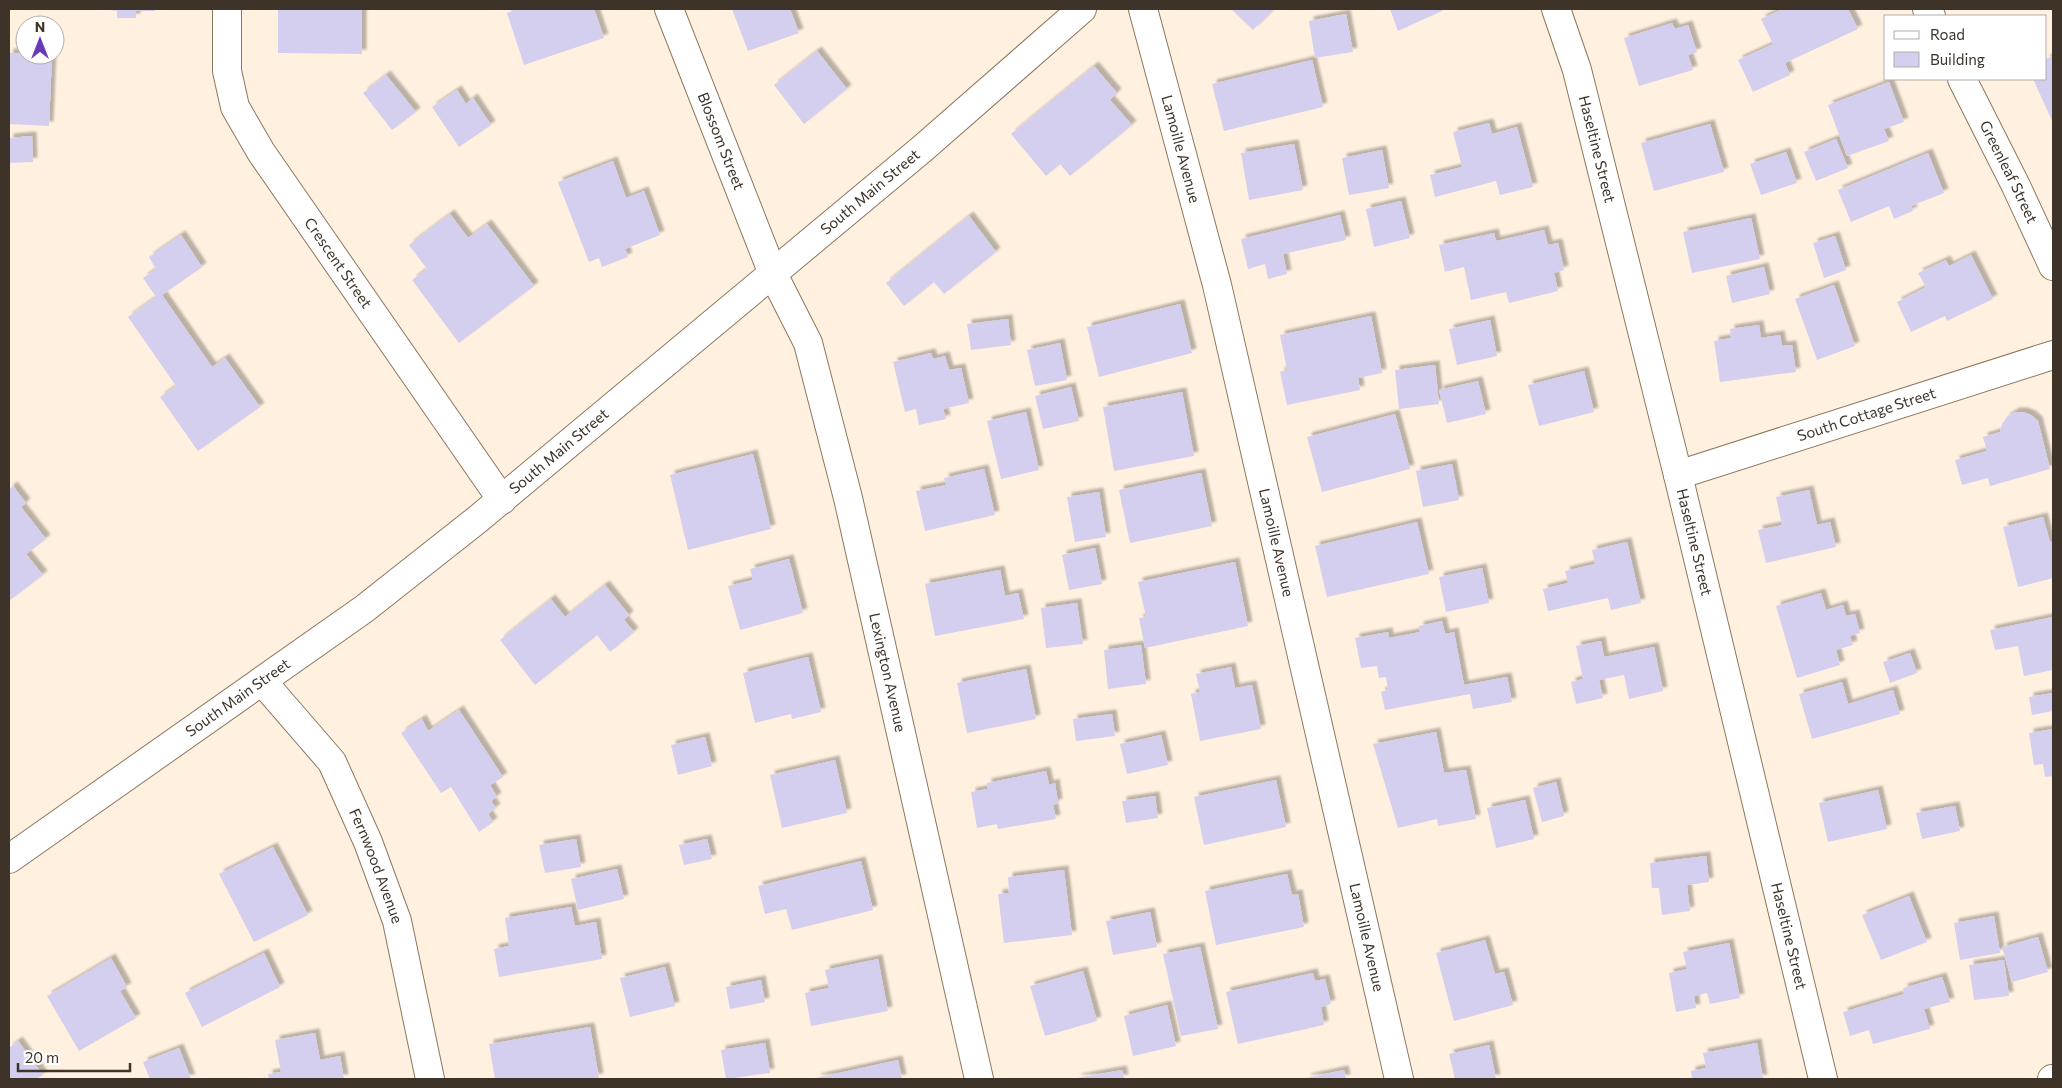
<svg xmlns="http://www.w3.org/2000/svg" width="2062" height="1088" font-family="Commissioner,sans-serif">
	<defs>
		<filter id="shadow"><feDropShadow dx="4.5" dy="-4.5" stdDeviation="1" flood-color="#0004"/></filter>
	</defs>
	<rect width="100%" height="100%" fill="#fff0e0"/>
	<g fill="#d5cfef" filter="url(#shadow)">
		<polygon points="109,9 155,9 155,11 136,11 136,18 117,18 117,11 109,10"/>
		<polygon points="278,9 362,9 362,54 278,53"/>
		<polygon points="519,9 594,9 604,38 524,65 507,13"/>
		<polygon points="732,9 790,9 799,33 748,51"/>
		<polygon points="1231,9 1274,9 1253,30"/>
		<polygon points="1390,9 1442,9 1442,11 1398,31"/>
		<polygon points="1783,9 1848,9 1858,29 1785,63 1790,75 1753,92 1738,60 1773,44 1761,19"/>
		<polygon points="1346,14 1353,52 1315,58 1309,21"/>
		<polygon points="1672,23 1675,29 1688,25 1697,52 1688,55 1693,70 1639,86 1624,38"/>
		<polygon points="817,51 847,89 804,124 774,85"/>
		<polygon points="9,53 52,55 49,126 9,124"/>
		<polygon points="2053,56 2053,123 2033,79 2046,79 2046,59"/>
		<polygon points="1312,60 1323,107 1224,131 1212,84"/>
		<polygon points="1094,66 1117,93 1110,100 1132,125 1070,176 1060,164 1046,176 1011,134"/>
		<polygon points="386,75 416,112 392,130 363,93"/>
		<polygon points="1889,82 1904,122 1884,129 1889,141 1847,156 1828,105"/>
		<polygon points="457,90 466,104 473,98 491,125 459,147 432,107"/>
		<polygon points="1489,123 1492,134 1517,127 1533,187 1500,195 1496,181 1435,197 1430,175 1462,167 1453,132"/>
		<polygon points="1710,124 1724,172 1654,191 1641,143"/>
		<polygon points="32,136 33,162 9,163 9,138"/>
		<polygon points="1836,139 1848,168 1816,181 1804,152"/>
		<polygon points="1294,144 1303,190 1249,200 1241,153"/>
		<polygon points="1382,150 1389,188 1349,195 1342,158"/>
		<polygon points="1786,152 1797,183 1761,195 1750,164"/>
		<polygon points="1928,153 1944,193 1911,206 1913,211 1894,219 1889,206 1851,222 1838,190"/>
		<polygon points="613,161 626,198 644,191 660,235 625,249 628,257 602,267 599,258 589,262 558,182"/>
		<polygon points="1401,201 1410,238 1374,247 1366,209"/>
		<polygon points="450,214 468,238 487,224 534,286 459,343 412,280 427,269 409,245"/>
		<polygon points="1340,215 1346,240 1283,254 1287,274 1268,279 1265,264 1248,269 1241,239"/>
		<polygon points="969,216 996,252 944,294 934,282 904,306 886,283"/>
		<polygon points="1751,218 1760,259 1692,273 1683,232"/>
		<polygon points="1544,230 1548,245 1558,243 1564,270 1554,273 1558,291 1509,303 1506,292 1471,300 1464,267 1445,272 1439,245 1494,233 1496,241"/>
		<polygon points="181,235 202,267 162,295 212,367 225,358 260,407 198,451 160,397 176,386 128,317 156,297 143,278 156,269 149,257"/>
		<polygon points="1835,236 1846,270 1824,278 1813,243"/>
		<polygon points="1971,255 1993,299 1947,321 1945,316 1911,332 1897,302 1926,287 1918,273 1946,260 1949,266"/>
		<polygon points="1764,267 1770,294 1732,303 1726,276"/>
		<polygon points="1834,285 1855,346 1817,360 1795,299"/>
		<polygon points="1180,304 1192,353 1099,377 1087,327"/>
		<polygon points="1371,316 1382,373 1358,378 1360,390 1287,405 1280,372 1287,370 1280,335"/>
		<polygon points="1008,319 1011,345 971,350 967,324"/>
		<polygon points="1490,320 1497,356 1457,365 1449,329"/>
		<polygon points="1759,325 1761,338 1780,335 1782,346 1792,345 1796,372 1720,382 1714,341 1731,338 1730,329"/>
		<polygon points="1060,343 1067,380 1035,386 1027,350"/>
		<polygon points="931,353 933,359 945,356 949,370 961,368 969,403 943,409 946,419 919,425 916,409 905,412 893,362"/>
		<polygon points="1435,365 1439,404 1399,409 1395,370"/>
		<polygon points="1584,371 1594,412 1539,426 1528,385"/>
		<polygon points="1478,381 1486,414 1447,423 1439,390"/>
		<polygon points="1071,387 1079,421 1043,429 1035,396"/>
		<polygon points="1182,392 1194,456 1114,471 1103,407"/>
		<polygon points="1026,412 1039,470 1001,479 987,421"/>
		<polygon points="2015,412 2023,412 2031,415 2038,421 2050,469 1990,486 1988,478 1962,485 1955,460 1987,451 1983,437 2000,432 2002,424 2007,417"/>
		<polygon points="1395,414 1410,469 1322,492 1307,437"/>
		<polygon points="753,454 771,529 688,550 670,475"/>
		<polygon points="1452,464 1459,500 1423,507 1416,471"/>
		<polygon points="984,469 995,515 925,531 916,491 946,485 944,478"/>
		<polygon points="1201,473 1212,526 1130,543 1119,490"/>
		<polygon points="13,486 26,503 21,507 46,539 26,554 43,575 9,601 9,489"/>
		<polygon points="1809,490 1817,525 1830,522 1836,547 1766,563 1758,530 1782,525 1776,497"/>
		<polygon points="1099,492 1106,537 1075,542 1067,497"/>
		<polygon points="2043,517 2050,542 2053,541 2053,578 2018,587 2003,527"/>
		<polygon points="1417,522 1429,574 1327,597 1315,546"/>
		<polygon points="1627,542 1641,603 1611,610 1608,598 1548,611 1543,589 1568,583 1565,571 1595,564 1592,550"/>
		<polygon points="1095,548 1102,584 1069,590 1062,555"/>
		<polygon points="789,559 803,613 740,630 728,586 753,580 750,569"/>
		<polygon points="1235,562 1248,626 1145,648 1139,618 1146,617 1138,582"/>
		<polygon points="1482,568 1489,603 1446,612 1439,577"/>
		<polygon points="1000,570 1005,596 1018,593 1024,619 935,636 925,584"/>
		<polygon points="605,585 629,615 624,620 634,632 610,652 597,635 535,685 500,640 551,599 565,617"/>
		<polygon points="1821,593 1826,610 1843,605 1846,616 1855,614 1860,633 1850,636 1853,645 1836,650 1840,665 1797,678 1776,606"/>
		<polygon points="1077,603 1083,644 1046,648 1041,608"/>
		<polygon points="2053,617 2053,670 2024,676 2018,646 1995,650 1990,630"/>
		<polygon points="1442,621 1445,634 1454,632 1464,685 1507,677 1512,702 1473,709 1470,694 1385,710 1381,692 1388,690 1386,677 1379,678 1377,666 1361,668 1355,638 1388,632 1389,638 1420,632 1419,626"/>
		<polygon points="1601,641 1604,657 1654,647 1663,691 1629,699 1624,675 1599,680 1603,698 1576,704 1571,682 1583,679 1576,646"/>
		<polygon points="1141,645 1146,684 1108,689 1104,650"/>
		<polygon points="1910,653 1917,673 1890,683 1883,662"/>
		<polygon points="808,657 821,712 792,719 791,714 755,723 743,673"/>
		<polygon points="1231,667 1235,688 1252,685 1261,729 1200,741 1191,694 1200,692 1196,674"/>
		<polygon points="1026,669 1036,719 967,733 957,683"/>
		<polygon points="1842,682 1848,704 1893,690 1900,714 1812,739 1799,694"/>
		<polygon points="2053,693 2053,711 2032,715 2029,697"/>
		<polygon points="459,710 503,777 490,785 497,797 491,801 496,808 488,814 493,822 479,832 451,787 441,793 401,733 422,719 428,731"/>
		<polygon points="1112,714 1115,736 1076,741 1073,719"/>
		<polygon points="2053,729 2053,776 2045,777 2043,764 2034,765 2029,733"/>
		<polygon points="1436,732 1444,773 1466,770 1476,819 1438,826 1437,819 1398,828 1373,744"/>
		<polygon points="1161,735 1168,765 1127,774 1120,744"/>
		<polygon points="705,737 712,766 678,775 671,745"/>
		<polygon points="835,760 847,813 782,828 770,775"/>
		<polygon points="1046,771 1049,785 1055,783 1058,803 1053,805 1056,819 998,829 997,824 977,828 971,792 988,789 987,783"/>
		<polygon points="1276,780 1286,827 1204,845 1194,797"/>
		<polygon points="1556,782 1564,816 1542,822 1533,788"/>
		<polygon points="1878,790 1887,829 1828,842 1819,803"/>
		<polygon points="1155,796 1158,818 1126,823 1122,801"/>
		<polygon points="1525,800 1534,839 1496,848 1487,808"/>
		<polygon points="1955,806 1960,831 1922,839 1916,813"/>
		<polygon points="576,839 581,867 545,873 539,845"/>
		<polygon points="707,839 712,859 684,865 679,845"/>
		<polygon points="273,847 308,915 254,942 219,874"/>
		<polygon points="1706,856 1709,882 1687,885 1690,911 1662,915 1659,888 1652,888 1650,863"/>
		<polygon points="861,861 873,910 792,930 786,909 765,914 758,886"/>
		<polygon points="617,869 624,899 578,910 571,879"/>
		<polygon points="1064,870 1072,935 1004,943 998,894 1009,893 1008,877"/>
		<polygon points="1287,874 1292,895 1298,894 1304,927 1216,945 1205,891"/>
		<polygon points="1909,896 1927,942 1881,960 1862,915"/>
		<polygon points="571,907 575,926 596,922 602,959 499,977 494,949 509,946 505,918"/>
		<polygon points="1150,912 1157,947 1113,955 1106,921"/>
		<polygon points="1994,916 2000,953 1960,960 1954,923"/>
		<polygon points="2038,937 2048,972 2012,982 2002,947"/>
		<polygon points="1485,940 1495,974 1504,972 1513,1005 1454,1021 1436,953"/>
		<polygon points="1729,943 1740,998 1710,1004 1707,993 1694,996 1696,1008 1676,1012 1669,973 1687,969 1683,952"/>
		<polygon points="1200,947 1218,1029 1181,1036 1163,954"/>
		<polygon points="264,953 280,987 202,1027 185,993"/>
		<polygon points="111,958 127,987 120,991 136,1018 79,1051 47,996"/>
		<polygon points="878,959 888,1011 811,1026 805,993 829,988 825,970"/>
		<polygon points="2004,960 2009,996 1974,1000 1969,965"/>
		<polygon points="665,967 675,1006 630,1017 620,978"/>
		<polygon points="1083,971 1097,1021 1045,1036 1030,986"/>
		<polygon points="1313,973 1315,981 1325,979 1331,1004 1321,1007 1324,1025 1238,1044 1226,992"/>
		<polygon points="1942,977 1950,1002 1924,1009 1930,1029 1873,1044 1869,1030 1850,1036 1843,1012 1904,994 1903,988"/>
		<polygon points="761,980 765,1002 730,1009 726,987"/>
		<polygon points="1167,1005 1176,1046 1133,1056 1124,1016"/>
		<polygon points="590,1027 599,1078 495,1079 489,1044"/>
		<polygon points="315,1033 320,1060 340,1056 344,1079 269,1079 268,1074 281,1072 275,1040"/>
		<polygon points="18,1041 43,1075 36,1079 9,1079 9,1048"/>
		<polygon points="765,1043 770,1073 726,1079 721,1050"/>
		<polygon points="1757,1043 1763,1079 1692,1079 1691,1071 1706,1068 1703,1053"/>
		<polygon points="1489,1045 1496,1079 1455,1079 1449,1054"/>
		<polygon points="179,1048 191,1079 150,1079 143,1062"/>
		<polygon points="898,1060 902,1079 816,1079 816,1078"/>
		<polygon points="1122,1070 1124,1079 1077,1079 1077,1078"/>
		<polygon points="1344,1070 1346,1079 1306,1079 1306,1078"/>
	</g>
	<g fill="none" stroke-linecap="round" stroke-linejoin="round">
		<defs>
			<g id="street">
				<path id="s1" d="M227,9v62l8,36 26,45 241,348"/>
				<path id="s2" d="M669,9l104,265 35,69 40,155 131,581"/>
				<path id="s3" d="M1143,9l74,276 182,794"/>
				<path id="s4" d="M1556,9l21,61 101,405 145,604"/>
				<polyline points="1927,9 1931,16"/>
				<path id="s5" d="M1962,79l54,107 37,80"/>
				<path id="s6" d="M1678,475l375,-120"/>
				<path id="s7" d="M262,681l70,81 36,80 29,79 33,158"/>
				<polyline points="2052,1079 2053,1079"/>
			</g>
			<g id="primary">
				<path id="s8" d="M9,859l355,-250 114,-90 444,-370 160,-140"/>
			</g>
		</defs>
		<use href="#street" stroke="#8d775f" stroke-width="30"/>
		<use href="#primary" stroke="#8d775f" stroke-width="30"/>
		<use href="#street" stroke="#fff" stroke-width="28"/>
		<use href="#primary" stroke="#fff" stroke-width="28"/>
	</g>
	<g text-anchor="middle" stroke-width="5" stroke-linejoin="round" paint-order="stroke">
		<g font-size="15" fill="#3d3329" stroke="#fff">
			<text dy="5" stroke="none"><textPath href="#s2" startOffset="142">Blossom Street</textPath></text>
			<text dy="5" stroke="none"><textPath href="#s3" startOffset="145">Lamoille Avenue</textPath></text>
			<text dy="5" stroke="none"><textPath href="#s4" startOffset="146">Haseltine Street</textPath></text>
			<text dy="5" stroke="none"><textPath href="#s5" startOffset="104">Greenleaf Street</textPath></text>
			<text dy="5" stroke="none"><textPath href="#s8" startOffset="1090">South Main Street</textPath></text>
			<text dy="5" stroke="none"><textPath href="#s1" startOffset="286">Crescent Street</textPath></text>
			<text dy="5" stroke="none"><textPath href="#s6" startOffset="198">South Cottage Street</textPath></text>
			<text dy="5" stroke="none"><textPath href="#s8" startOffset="685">South Main Street</textPath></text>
			<text dy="5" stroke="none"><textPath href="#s3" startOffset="550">Lamoille Avenue</textPath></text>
			<text dy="5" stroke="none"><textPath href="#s4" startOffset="551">Haseltine Street</textPath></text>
			<text dy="5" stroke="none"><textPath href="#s2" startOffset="701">Lexington Avenue</textPath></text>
			<text dy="5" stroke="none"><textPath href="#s8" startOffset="280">South Main Street</textPath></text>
			<text dy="5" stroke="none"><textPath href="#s7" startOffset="220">Fernwood Avenue</textPath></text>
			<text dy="5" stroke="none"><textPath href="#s4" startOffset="956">Haseltine Street</textPath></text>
			<text dy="5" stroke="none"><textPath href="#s3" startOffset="955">Lamoille Avenue</textPath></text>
		</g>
	</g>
	<rect width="2062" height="1088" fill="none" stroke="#3d3329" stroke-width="20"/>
	<rect x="1884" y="15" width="162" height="65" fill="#ffffff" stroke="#b1ada9"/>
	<rect x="1894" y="31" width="25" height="8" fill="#ffffff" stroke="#b1ada9"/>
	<text x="1930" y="40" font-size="15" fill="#3d3329">Road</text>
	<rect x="1894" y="52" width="25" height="15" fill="#d5cfef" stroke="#b1ada9"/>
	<text x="1930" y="65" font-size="15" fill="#3d3329">Building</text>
	<g transform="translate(40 40)"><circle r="24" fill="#ffffff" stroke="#b1ada9"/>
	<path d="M0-4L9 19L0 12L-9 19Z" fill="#663db5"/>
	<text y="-8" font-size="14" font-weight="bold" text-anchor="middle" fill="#3d3329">N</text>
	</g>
	<path d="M18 1063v8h112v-8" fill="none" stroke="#3d3329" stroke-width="2.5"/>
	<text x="25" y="1063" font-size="15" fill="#3d3329" stroke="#ffffff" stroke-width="4" paint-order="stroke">20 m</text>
</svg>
